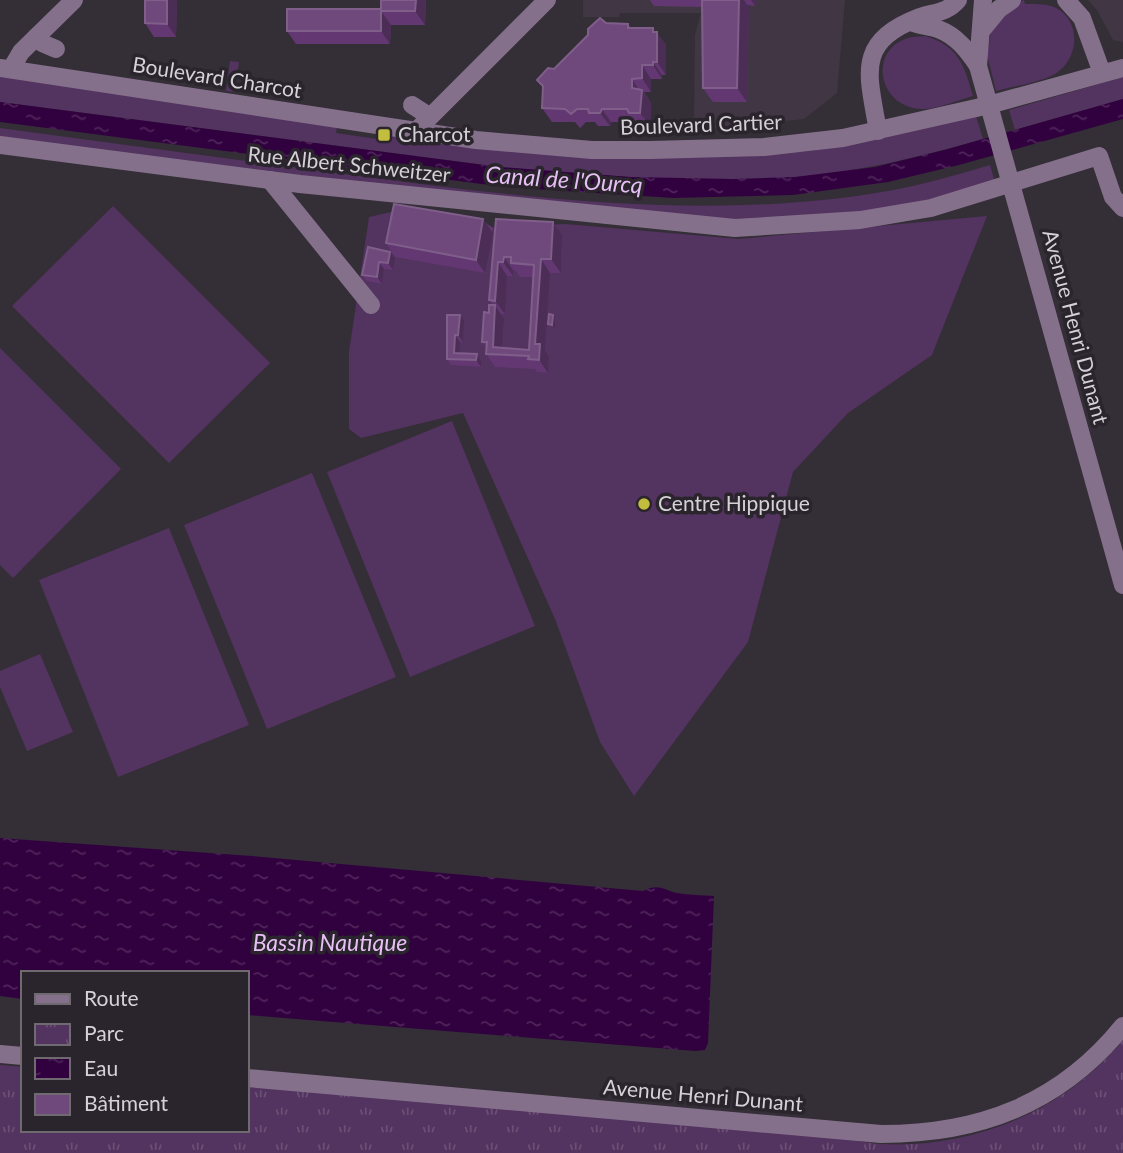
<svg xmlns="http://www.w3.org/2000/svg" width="1123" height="1153" font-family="Lato,sans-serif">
	<defs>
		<pattern id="park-tufts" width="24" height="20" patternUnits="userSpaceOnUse" patternTransform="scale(1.75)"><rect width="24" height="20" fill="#53335f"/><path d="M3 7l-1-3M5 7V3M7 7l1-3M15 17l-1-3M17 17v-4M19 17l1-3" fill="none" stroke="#6b5075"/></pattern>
		<pattern id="water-ripples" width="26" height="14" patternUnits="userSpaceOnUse" patternTransform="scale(1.75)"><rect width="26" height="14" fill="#31013f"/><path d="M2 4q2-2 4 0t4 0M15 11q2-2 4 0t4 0" fill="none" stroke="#4e255a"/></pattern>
	</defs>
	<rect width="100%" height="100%" fill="#342e37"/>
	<g fill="#413744">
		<polygon points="583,0 845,0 837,93 804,119 694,130 695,35 701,13 620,13 619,17 583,17"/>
		<polygon points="1088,0 1123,0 1123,42 1113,40 1097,10"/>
	</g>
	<g fill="#53335f">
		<path d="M1024,0l1,4c11,0 22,-1 33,5 22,13 21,46 1,62 -13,11 -46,15 -63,20l-9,-36 5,-31 26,-22z"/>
		<path d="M925,36c34,10 39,29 48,60 -16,4 -36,14 -53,13 -42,-3 -52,-59 -12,-71 5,-2 12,-1 17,-2z"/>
		<polygon points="230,61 239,62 235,92 226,91"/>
		<path d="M0,75l337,52 -1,6 55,8 1,-5 144,18 184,2 91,-5 165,-35 7,23c-62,18 -125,33 -189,38 -97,7 -197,-1 -294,-10l-500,-65z"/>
		<polygon points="1123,77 1123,99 1015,130 1009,110"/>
		<path d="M0,128c117,16 234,31 351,47 177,23 359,47 537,16 34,-6 68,-16 102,-26l6,20 -73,21 -100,14 -101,2 -280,-26 -442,-57z"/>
		<polygon points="113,206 270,363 169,463 12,306"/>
		<polygon points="391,212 497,228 565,224 739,239 987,216 932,355 848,413 793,472 748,642 634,796 600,742 555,619 463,413 361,438 349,429 349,352 369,217"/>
		<polygon points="0,348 121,469 13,578 0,565"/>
		<polygon points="452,421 535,626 410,677 327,472"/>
		<polygon points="312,473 396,677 267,729 184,525"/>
		<polygon points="169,528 249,725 118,777 39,580"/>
		<polygon points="40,654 73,732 27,751 0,687 0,671"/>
	</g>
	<path fill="url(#park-tufts)" d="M1123,1040v113h-1123v-88l23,2v63h224v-44l595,52c13,2 25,5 38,6 91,5 184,-32 243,-104z"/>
	<g fill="url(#water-ripples)">
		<polygon points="1123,99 1123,119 959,165 888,182 793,195 673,198 505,187 0,122 0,102 500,167 631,177 734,179 795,177 875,167 948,149"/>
		<path d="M0,838l252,18 391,35c16,-8 20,-1 34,2 12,2 25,2 37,3l-6,147 -3,7 -10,1 -448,-36v-42h-224v26l-23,-3z"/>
	</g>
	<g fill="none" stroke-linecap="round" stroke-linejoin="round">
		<g stroke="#85708c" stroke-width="18">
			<polyline points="1066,0 1082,18 1102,73"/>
			<path d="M911,22c9,4 18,4 27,7 19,7 30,22 40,37l145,519"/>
			<polyline points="981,31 999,9 1012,0"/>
			<polyline points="36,37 42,43 56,49"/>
			<polyline points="978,66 983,0"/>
			<polyline points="0,68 476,140 592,150 650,150 764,147 843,138 985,106 1123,68"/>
			<polyline points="11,69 21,52 74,0"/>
			<polyline points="412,105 429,116"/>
			<path d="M878,131c-10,-58 -23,-89 42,-114 15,-5 27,-4 38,-17"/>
			<polyline points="415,132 547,0"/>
			<polyline points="0,145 300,184 735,228 860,220 931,208 1099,156 1113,197 1123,208"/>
			<polyline points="270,180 371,305"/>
			<polyline points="0,1054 23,1056"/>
			<path d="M247,1078l634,56c98,0 179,-30 242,-108"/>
		</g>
	</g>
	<g fill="#633872" fill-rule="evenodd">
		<polygon points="177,0 176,37 154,37 145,23"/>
		<polygon points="426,0 425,25 391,25 390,44 296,44 287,31 381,9"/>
		<polygon points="650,0 757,0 755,6 749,5 747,102 713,102 703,88 702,7 654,6"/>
		<polygon points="606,23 628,24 631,28 656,32 666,45 666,75 662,75 662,79 651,79 651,92 644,92 651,103 650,126 638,126 636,122 611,122 610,126 598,126 595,122 586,122 580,128 575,122 552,122 542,108 543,88 537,80 554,69 588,35"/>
		<path d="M496,219l57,3 9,13 -1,38h-11l-5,78 4,6 -1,16 -11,-1 -2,-3 -40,-2 -9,-13 1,-6 -5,-6 7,-29 4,-8 -4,-5zM513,270l3,1 4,6h13l-4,73 -26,-2 1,-29 -3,-5h4l2,-38h6z"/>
		<polygon points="486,223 493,228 485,273 395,257 386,243"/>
		<polygon points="368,247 395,258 393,270 384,269 382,284 367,281 362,275"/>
		<polygon points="447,315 464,321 463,342 460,342 459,353 477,354 481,361 481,367 451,365 447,359"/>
	</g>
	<g fill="#4b2d56">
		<polygon points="167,0 177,0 176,37 167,24"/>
		<polygon points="416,0 426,0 425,25 415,11"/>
		<polygon points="739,0 744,0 747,5 749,5 747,102 737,88"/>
		<polygon points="751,0 757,0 755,6"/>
		<polygon points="381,11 391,25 390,44 381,31"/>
		<polygon points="653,28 666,45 666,75 657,62"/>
		<polygon points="653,62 662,75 662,79 653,65"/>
		<polygon points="642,65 651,79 651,92 642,78"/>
		<polygon points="632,79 641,93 642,90 651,103 650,126 640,113 632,88"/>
		<polygon points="602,109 611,122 610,126 600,113"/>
		<polygon points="483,219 493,233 485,273 476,260"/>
		<polygon points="553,222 562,235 561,273 551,259"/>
		<polygon points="390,252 395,258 393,270 388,263"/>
		<polygon points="504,257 513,270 513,276 503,262"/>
		<polygon points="541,259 550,273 545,351 549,357 548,373 539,360 535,344"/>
		<polygon points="379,262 384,269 382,284 377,277"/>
		<polygon points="498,262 507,276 505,314 495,301"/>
		<polygon points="495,305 504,319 502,355 493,347"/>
		<polygon points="460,315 464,321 463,342 458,335"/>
		<polygon points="553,315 555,318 555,328 552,325"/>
		<polygon points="455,335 460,342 459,360 454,353"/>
		<polygon points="477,354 481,361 481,367 476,360"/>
	</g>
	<g fill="#6f497c" stroke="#7f5e8a" stroke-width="2">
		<polygon points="145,0 167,0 167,24 145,23"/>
		<polygon points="381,0 416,0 415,11 381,11 381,31 287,31 287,9 381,9"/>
		<polygon points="702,0 739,0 737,88 703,88"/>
		<polygon points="600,18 606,23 628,24 628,28 653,28 653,32 657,32 657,62 653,62 653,65 642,65 642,78 632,79 632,88 642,90 640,113 629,113 627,109 602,109 600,113 589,113 588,109 577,109 571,114 565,109 542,108 543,86 537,80 548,68 554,69 588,35 588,29"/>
		<polygon points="394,204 483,219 476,260 386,243"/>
		<polygon points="496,219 553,222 551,259 541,259 535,344 540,344 539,360 528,359 529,356 486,354 487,342 482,342 484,312 489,313 489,305 495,305 493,347 529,350 534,265 511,263 511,257 504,257 503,262 498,262 495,301 489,300"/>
		<polygon points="368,247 390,252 388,263 379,262 377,277 362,275"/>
		<polygon points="549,314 553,315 552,325 548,324"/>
		<polygon points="447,315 460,315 458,335 455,335 454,353 477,354 476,360 447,359"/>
	</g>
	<g fill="#c2bd3f" stroke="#2a252c" stroke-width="2.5">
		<rect x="377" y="128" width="14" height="14" rx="3.5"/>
		<circle cx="644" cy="504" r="7"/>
	</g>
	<g text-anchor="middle" stroke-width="7" stroke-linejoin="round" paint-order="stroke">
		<g font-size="21" fill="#d5d1d6" stroke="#2a252c">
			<text transform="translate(217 78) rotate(9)" y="7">Boulevard Charcot</text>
			<text transform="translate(701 125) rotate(-2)" y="7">Boulevard Cartier</text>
			<text transform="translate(349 165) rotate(6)" y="7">Rue Albert Schweitzer</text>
			<text transform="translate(1075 327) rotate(75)" y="7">Avenue Henri Dunant</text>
			<text transform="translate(703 1096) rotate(5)" y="7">Avenue Henri Dunant</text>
		</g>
		<g font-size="21" fill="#d5d1d6" stroke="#2a252c" text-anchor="start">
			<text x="398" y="142">Charcot</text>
			<text x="658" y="511">Centre Hippique</text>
		</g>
		<g font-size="23" font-style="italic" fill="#e6bff4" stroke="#2a252c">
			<text transform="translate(564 180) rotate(4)" y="8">Canal de l'Ourcq</text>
			<text x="330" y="951">Bassin Nautique</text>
		</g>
	</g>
	<rect x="21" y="971" width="228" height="161" fill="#2a252c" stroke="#6e6a70" stroke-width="2"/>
	<rect x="35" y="994" width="35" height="10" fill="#85708c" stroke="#6e6a70" stroke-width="2"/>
	<text x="84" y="1006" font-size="21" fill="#d5d1d6">Route</text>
	<rect x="35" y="1024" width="35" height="21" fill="url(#park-tufts)" stroke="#6e6a70" stroke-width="2"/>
	<text x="84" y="1041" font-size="21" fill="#d5d1d6">Parc</text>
	<rect x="35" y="1058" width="35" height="21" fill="url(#water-ripples)" stroke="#6e6a70" stroke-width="2"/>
	<text x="84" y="1076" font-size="21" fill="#d5d1d6">Eau</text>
	<rect x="35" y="1094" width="35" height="21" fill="#6f497c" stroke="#6e6a70" stroke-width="2"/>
	<text x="84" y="1111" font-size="21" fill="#d5d1d6">Bâtiment</text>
</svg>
